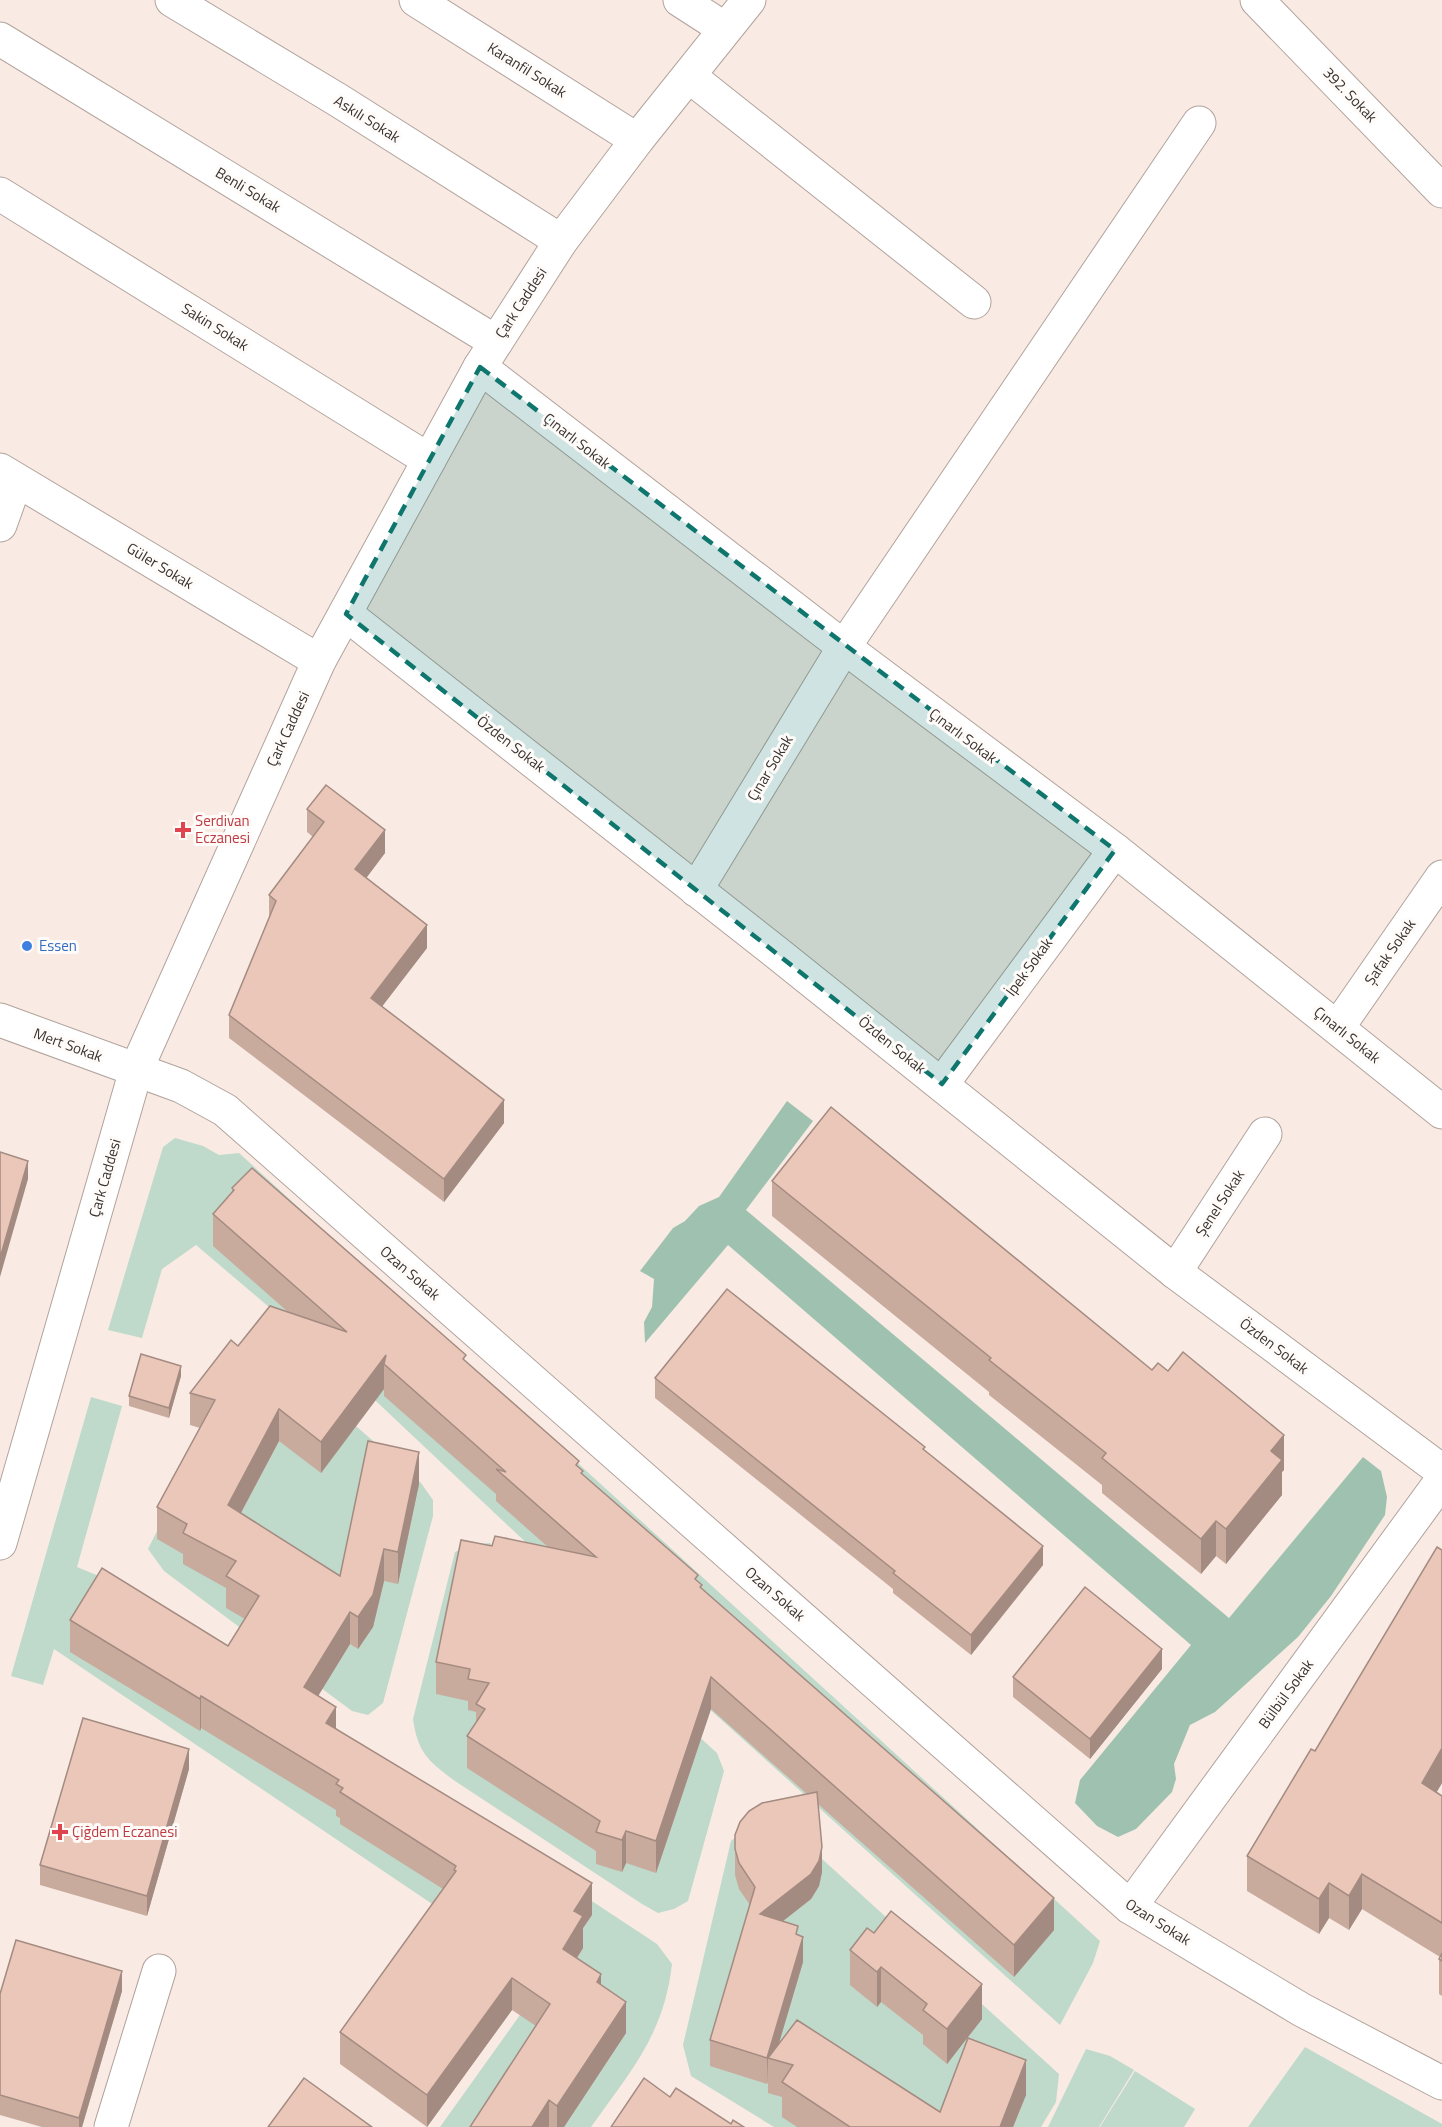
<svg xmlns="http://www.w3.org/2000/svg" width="1442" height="2127" font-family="'Titillium Web',sans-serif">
	<rect width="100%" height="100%" fill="#f9ebe4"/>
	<g fill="#bfd9cb">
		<polygon points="175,1138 203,1146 219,1155 239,1153 1100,1941 1093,1963 1060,2025 554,1569 343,1370 196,1245 162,1269 142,1338 108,1330 163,1147"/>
		<polygon points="284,1363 421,1483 433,1500 433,1516 383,1703 368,1715 352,1711 164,1571 148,1549 240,1367"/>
		<path d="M91,1397l31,9 -45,161 22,9 558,368 15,20c-8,71 -42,108 -81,163h-151l105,-147 -491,-331 -11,36 -32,-9z"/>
		<path d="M490,1543l14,17 213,193 7,18 -36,130 -14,8 -16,4 -16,-9 -187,-123c-27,-20 -37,-28 -42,-62l42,-167 14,-7z"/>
		<polygon points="778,1819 1059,2074 1056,2102 1041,2127 774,2127 691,2076 683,2045 731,1841 755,1821"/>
		<polygon points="1305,2047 1442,2124 1442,2127 1248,2127"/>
		<polygon points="1086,2049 1110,2056 1134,2070 1099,2127 1048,2127"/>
		<polygon points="1135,2071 1195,2109 1184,2127 1100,2127"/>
	</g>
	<polygon fill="#9fc2b0" points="787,1101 813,1121 746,1210 1229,1618 1363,1457 1381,1471 1387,1497 1385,1515 1331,1596 1298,1637 1215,1712 1190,1725 1174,1764 1176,1779 1172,1792 1136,1829 1118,1837 1097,1826 1075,1803 1080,1780 1191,1645 728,1245 645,1343 644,1322 652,1307 654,1279 640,1271 673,1228 685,1221 699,1206 719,1197"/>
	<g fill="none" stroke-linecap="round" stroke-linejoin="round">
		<defs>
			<g id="minor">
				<polyline points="172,0 338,100 561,241"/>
				<polyline points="416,0 637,140"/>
				<polyline points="680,0 725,29"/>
				<polyline points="1257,0 1442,191"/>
				<polyline points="0,39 496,342"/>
				<polyline points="689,76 974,302"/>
				<polyline points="0,194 429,460"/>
				<polyline points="480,367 844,647 1115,850 1442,1112"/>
				<polyline points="0,470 319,661"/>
				<polyline points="0,525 16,480"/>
				<polyline points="346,614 777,953 1175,1272 1442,1471"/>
				<polyline points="696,890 844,647 1199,123"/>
				<polyline points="0,1020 181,1086 225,1110 1130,1907 1302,2010 1442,2083"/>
				<polyline points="1338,1027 1442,877"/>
				<polyline points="942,1084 1115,850"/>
				<polyline points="1175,1272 1265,1134"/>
				<polyline points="1130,1907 1442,1480"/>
				<polyline points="111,2127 159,1971"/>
			</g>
			<polyline id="major" points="0,1543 136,1070 319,661 480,367 561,241 637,140 749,0"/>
		</defs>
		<use href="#minor" stroke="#b1a39c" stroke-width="35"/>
		<use href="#major" stroke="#b1a39c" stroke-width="35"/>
		<use href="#minor" stroke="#fff" stroke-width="33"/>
		<use href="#major" stroke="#fff" stroke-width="33"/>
	</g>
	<g fill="#c9ab9e">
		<polygon points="307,809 385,853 366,878 427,948 382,1006 504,1123 444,1202 229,1038 229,1015 269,919 269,895 313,837 307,832"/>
		<polygon points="772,1181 1152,1370 1284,1470 1282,1472 1282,1495 1226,1564 1216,1556 1201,1574 1102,1493 1102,1485 989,1395 989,1392 772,1216"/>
		<polygon points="232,1188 466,1361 579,1468 583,1475 698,1582 702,1589 1054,1930 1014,1977 818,1804 822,1872 819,1886 811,1899 783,1921 798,1935 803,1962 779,2043 940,2112 1026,2095 1013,2127 797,2127 782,2117 782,2097 768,2093 768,2082 767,2084 710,2066 710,2040 750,1905 739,1889 735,1875 735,1849 807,1794 711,1709 656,1873 626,1863 622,1872 596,1864 596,1851 467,1768 467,1736 476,1722 476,1712 468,1710 468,1701 436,1694 436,1662 492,1546 548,1547 496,1501 496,1494 384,1396 384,1389 321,1473 279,1441 241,1513 340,1576 419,1484 398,1584 384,1581 373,1627 358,1649 350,1644 318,1696 336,1728 592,1915 583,1928 583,1948 577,1958 601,1986 626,2033 564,2127 470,2127 536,2026 512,2010 427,2127 340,2064 340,2032 443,1889 340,1824 340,1818 336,1816 336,1810 201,1728 200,1731 70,1652 70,1620 228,1646 245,1619 226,1608 226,1588 183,1564 183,1554 157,1539 157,1507 200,1428 190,1425 190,1393 238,1346 288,1312 213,1246 213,1214 232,1192"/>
		<polygon points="181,1376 169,1418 129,1406 129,1396"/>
		<polygon points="655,1378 925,1450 1043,1565 971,1655 893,1593 893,1589 655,1398"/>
		<polygon points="1162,1669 1090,1759 1013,1697 1013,1677"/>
		<polygon points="189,1769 147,1916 40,1885 40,1865"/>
		<polygon points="1442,1783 1436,1792 1442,1796 1442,1996 1439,1994 1439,1959 1440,1957 1362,1909 1349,1930 1329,1918 1319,1934 1247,1891 1247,1856"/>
		<polygon points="850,1950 982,2019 947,2064 923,2044 923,2035 881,2002 877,2007 850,1985"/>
		<polygon points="122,1991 82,2127 42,2127 0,2115 0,1994"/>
	</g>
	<g fill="#a48b81">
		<polygon points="385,830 385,853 355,893 355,869"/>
		<polygon points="427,925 427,948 371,1021 371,998"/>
		<polygon points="504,1100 504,1123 444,1202 444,1179"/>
		<polygon points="28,1161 28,1179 0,1277 0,1258"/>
		<polygon points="386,1355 384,1364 384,1389 321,1473 321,1442"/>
		<polygon points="181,1366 181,1376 169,1418 169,1408"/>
		<polygon points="279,1409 279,1441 228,1537 228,1505"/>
		<polygon points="1284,1435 1284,1470 1282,1472 1282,1495 1226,1564 1226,1529 1271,1451"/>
		<polygon points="419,1452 419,1484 398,1584 398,1552"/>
		<polygon points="1216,1521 1216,1556 1201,1574 1201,1539"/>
		<polygon points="1043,1546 1043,1565 971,1655 971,1635"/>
		<polygon points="384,1549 384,1581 373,1627 358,1649 358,1617"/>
		<polygon points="350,1612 350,1644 304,1719 304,1687"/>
		<polygon points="1162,1649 1162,1669 1090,1759 1090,1739"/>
		<polygon points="711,1677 711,1709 656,1873 656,1841"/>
		<polygon points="201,1696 201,1728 200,1731 200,1699"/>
		<polygon points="336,1707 336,1739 326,1723"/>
		<polygon points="1442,1748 1442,1783 1422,1818 1422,1783"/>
		<polygon points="189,1749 189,1769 147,1916 147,1896"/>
		<polygon points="626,1831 626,1863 622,1872 622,1840"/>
		<polygon points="822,1847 822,1872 819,1886 811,1899 760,1939 760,1914"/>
		<polygon points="1362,1874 1362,1909 1349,1930 1349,1896"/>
		<polygon points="592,1883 592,1915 583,1928 583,1948 563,1980 563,1949 574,1911"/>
		<polygon points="1329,1883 1329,1918 1319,1934 1319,1899"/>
		<polygon points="1054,1898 1054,1930 1014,1977 1014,1945"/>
		<polygon points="803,1937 803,1962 774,2060 768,2058 767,2084 767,2058"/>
		<polygon points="881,1967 881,2002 877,2007 877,1972"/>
		<polygon points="122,1971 122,1991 82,2127 79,2127 79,2118"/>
		<polygon points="601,1974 601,2006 597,1982"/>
		<polygon points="512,1978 512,2010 427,2127 427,2095"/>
		<polygon points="982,1984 982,2019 947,2064 947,2029"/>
		<polygon points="626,2002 626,2033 564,2127 557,2127 557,2106"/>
		<polygon points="1026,2060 1026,2095 1013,2127 1000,2127"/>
		<polygon points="549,2100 549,2127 532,2127"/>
	</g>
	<g fill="#eac7b8" stroke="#a48b81" stroke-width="1.5">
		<polygon points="326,785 385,830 355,869 427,925 371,998 504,1100 444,1179 229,1015 276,901 269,895 324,822 307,809"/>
		<polygon points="831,1107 1152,1370 1158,1363 1168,1371 1183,1352 1284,1435 1271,1451 1282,1460 1226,1529 1216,1521 1201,1539 1102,1458 1106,1453 989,1360 991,1358 772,1181"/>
		<polygon points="0,1152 28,1161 0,1258"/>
		<polygon points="252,1168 466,1355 463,1359 579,1461 576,1465 583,1471 581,1473 698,1575 695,1579 702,1585 700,1587 1054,1898 1014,1945 711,1677 656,1841 626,1831 622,1840 596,1832 600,1821 467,1736 485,1709 476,1704 489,1683 468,1679 470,1669 436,1662 461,1540 492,1546 495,1536 596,1557 496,1469 506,1472 384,1364 386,1355 321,1442 279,1409 228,1505 340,1576 368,1441 419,1452 398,1552 384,1549 373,1595 358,1617 350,1612 304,1687 336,1707 326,1723 592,1883 574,1911 583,1916 563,1949 601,1974 597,1982 626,2002 557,2106 549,2100 532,2127 470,2127 550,2004 512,1978 427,2095 340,2032 456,1871 454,1870 456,1866 340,1792 343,1788 336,1784 339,1780 201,1696 200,1699 70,1620 102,1568 228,1646 259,1596 226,1576 236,1561 183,1533 187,1524 157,1507 215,1400 190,1393 231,1340 238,1346 270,1306 347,1332 213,1214 234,1190 232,1188"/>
		<polygon points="727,1289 925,1447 923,1449 1043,1546 971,1635 893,1573 895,1571 655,1378"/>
		<polygon points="141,1354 181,1366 169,1408 129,1396"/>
		<polygon points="1437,1547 1442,1550 1442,1748 1422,1783 1442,1796 1442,1923 1362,1874 1349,1896 1329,1883 1319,1899 1247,1856 1311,1749 1315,1751"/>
		<polygon points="1085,1587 1162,1649 1090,1739 1013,1677"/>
		<polygon points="83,1718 189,1749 147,1896 40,1865"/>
		<polygon points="817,1792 822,1847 819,1861 811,1874 760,1914 798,1926 796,1934 803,1937 767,2058 710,2040 755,1887 739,1863 735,1849 735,1835 740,1822 749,1811 762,1803"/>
		<polygon points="891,1911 982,1984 947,2029 923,2010 927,2004 881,1967 877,1972 850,1950 867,1928 874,1933"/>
		<polygon points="16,1940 122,1971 79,2118 0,2095 0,1994"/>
		<polygon points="1442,1953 1442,1961 1439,1959"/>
		<polygon points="797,2020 940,2112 968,2038 1026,2060 1000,2127 850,2127 782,2082 793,2065 768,2058"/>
		<polygon points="304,2078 372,2127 268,2127"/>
		<polygon points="644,2078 670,2097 676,2088 731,2124 733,2120 744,2127 611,2127"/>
	</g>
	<path fill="#0f766e" fill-opacity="0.2" stroke="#0f766e" stroke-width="4.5" stroke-dasharray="12 8" stroke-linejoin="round" d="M480,367l635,483 -173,234 -596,-470z"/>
	<g fill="#e0444e" stroke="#fefbf9" stroke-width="2">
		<path d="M180 821h6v6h6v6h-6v6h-6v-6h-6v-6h6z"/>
		<path d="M57 1823h6v6h6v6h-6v6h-6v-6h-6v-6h6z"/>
	</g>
	<circle fill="#3f7fe0" stroke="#fefbf9" stroke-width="2" cx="27" cy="946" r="6"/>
	<g text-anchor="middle" stroke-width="6" stroke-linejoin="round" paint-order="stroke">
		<g font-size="15" fill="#383330" stroke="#fefbf9">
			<text transform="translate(527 70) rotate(32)" y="5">Karanfil Sokak</text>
			<text transform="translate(1350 95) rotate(46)" y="5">392. Sokak</text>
			<text transform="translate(367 119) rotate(32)" y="5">Askılı Sokak</text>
			<text transform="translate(248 190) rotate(31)" y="5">Benli Sokak</text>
			<text transform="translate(521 303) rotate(-57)" y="5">Çark Caddesi</text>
			<text transform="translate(215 327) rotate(32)" y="5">Sakin Sokak</text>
			<text transform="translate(577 441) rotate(38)" y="5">Çınarlı Sokak</text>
			<text transform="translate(160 566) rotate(31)" y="5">Güler Sokak</text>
			<text transform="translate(288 729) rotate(-65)" y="5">Çark Caddesi</text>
			<text transform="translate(963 736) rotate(37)" y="5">Çınarlı Sokak</text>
			<text transform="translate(511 744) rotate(38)" y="5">Özden Sokak</text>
			<text transform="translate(770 768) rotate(-59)" y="5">Çınar Sokak</text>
			<text transform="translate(1390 952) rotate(-55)" y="5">Şafak Sokak</text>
			<text transform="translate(1029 967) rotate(-54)" y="5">İpek Sokak</text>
			<text transform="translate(1347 1035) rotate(39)" y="5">Çınarlı Sokak</text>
			<text transform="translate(68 1045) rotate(20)" y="5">Mert Sokak</text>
			<text transform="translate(892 1045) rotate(39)" y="5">Özden Sokak</text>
			<text transform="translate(105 1178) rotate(-74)" y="5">Çark Caddesi</text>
			<text transform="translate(1220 1203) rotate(-57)" y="5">Şenel Sokak</text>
			<text transform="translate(410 1273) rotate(41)" y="5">Ozan Sokak</text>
			<text transform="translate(1274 1346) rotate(37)" y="5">Özden Sokak</text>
			<text transform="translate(775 1594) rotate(41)" y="5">Ozan Sokak</text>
			<text transform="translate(1286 1694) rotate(-54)" y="5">Bülbül Sokak</text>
			<text transform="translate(1158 1922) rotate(32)" y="5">Ozan Sokak</text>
		</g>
		<g font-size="15" fill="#be3a42" stroke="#fefbf9" text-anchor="start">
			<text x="195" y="826">Serdivan<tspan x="195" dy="17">Eczanesi</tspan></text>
			<text x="72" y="1837">Çiğdem Eczanesi</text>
		</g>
		<g font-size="15" fill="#366cbe" stroke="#fefbf9" text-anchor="start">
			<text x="39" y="951">Essen</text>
		</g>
	</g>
</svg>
